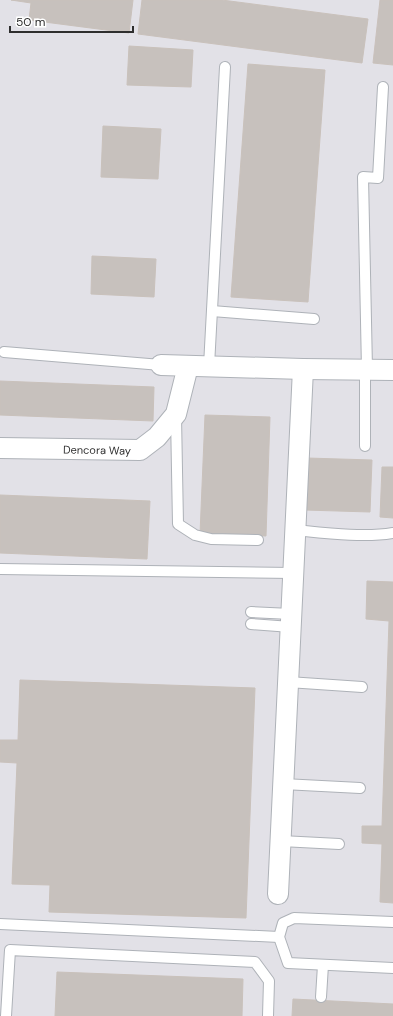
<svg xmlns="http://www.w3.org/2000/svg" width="393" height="1016" font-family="'DM Sans',sans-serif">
	<rect width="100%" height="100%" fill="#eee6e2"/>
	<rect fill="#e2e1e7" x="0" y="0" width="393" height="1016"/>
	<g fill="#c7c1bd" stroke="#c9c1bb">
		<polygon points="11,0 133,0 129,33 29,20 31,3"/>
		<polygon points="142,0 222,0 368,19 362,63 138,34"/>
		<polygon points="380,0 393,0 393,65 373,63"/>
		<polygon points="129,46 193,50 191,87 127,85"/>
		<polygon points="248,64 325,70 308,302 231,297"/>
		<polygon points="103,126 161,129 158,179 101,177"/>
		<polygon points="92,256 156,259 154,297 91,294"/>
		<polygon points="0,381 154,387 153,421 0,415"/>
		<polygon points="205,415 270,417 266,536 200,534"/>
		<polygon points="307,458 372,460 370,512 305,510"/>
		<polygon points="382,467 393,467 393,518 380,517"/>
		<polygon points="0,495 150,501 147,559 0,553"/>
		<polygon points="367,581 393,582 393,903 380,902 382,844 362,843 362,826 382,826 389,621 366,619"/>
		<polygon points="20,680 255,688 246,918 49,912 50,885 12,884 17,763 0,762 0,740 18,740"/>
		<polygon points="57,972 243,979 242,1016 55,1016"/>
		<polygon points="293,999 393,1004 393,1016 292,1016"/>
	</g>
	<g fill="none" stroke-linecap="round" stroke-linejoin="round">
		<defs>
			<g id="service">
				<polyline points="212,311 314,319"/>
				<polyline points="4,352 161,365"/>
				<polyline points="209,366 225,67"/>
				<polyline points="176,416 178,524 195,535 211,539 258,540"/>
				<polyline points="365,446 365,379 367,369 363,177 378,178 383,87"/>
				<path d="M295,530c30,3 69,8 98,3"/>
				<polyline points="0,569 293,573"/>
				<polyline points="251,612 291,614"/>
				<polyline points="251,624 291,627"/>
				<polyline points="288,682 362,687"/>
				<polyline points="283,784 360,788"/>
				<polyline points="281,841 339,844"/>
				<polyline points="393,922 294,918 283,923 279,937 288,963 393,968"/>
				<polyline points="0,924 279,937"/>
				<polyline points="321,997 323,965"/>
				<polyline points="6,1016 10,950 255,962 269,981 268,1016"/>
			</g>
			<g id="minor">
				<polyline points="161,365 303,369 393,370"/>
				<polyline points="0,448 140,450 157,437 176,414 188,366"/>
				<polyline points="278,894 303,369"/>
			</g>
		</defs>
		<use href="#service" stroke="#aeb2b8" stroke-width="12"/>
		<use href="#minor" stroke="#aeb2b8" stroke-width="22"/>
		<use href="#service" stroke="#fff" stroke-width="10"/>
		<use href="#minor" stroke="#fff" stroke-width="20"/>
	</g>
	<g text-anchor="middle" stroke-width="3" stroke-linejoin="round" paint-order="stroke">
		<g font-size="11" fill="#2e2e2e" stroke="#fff">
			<text transform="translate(97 450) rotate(1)" y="4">Dencora Way</text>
		</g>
	</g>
	<path d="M10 26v6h123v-6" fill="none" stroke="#2e2e2e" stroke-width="2"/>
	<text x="16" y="26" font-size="12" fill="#2e2e2e" stroke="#ffffff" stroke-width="3" paint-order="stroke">50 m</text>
</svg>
